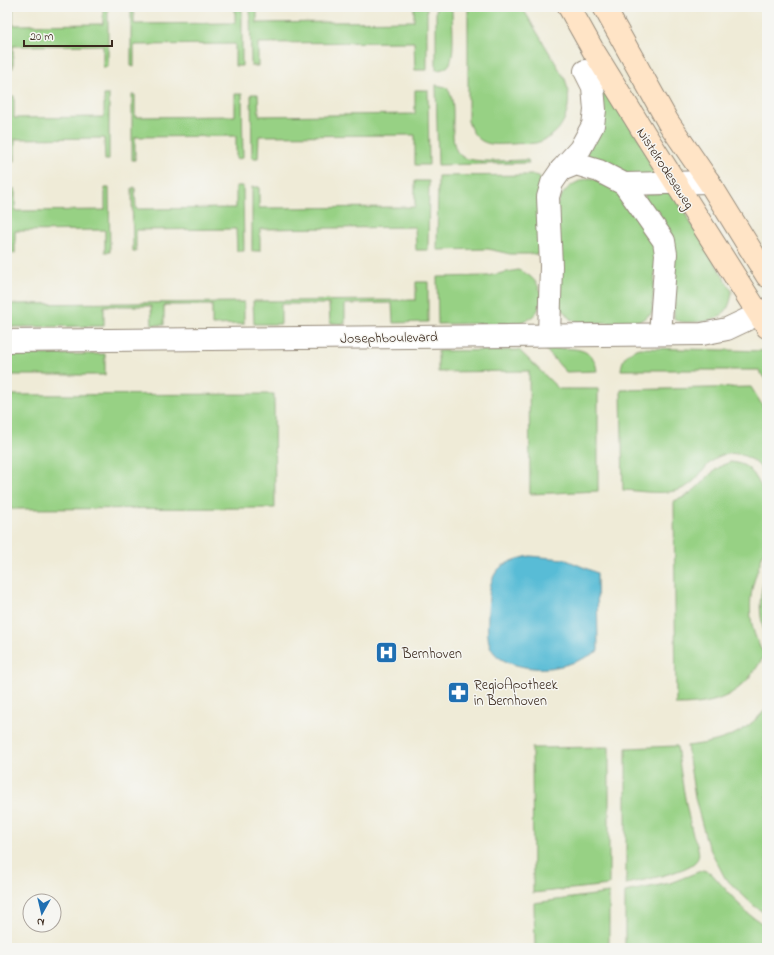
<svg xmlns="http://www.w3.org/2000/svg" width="774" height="955" font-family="'Indie Flower',sans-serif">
	<rect width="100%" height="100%" fill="#f6f6f2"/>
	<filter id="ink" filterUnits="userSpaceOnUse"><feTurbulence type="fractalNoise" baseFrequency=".025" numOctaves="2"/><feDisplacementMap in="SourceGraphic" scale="8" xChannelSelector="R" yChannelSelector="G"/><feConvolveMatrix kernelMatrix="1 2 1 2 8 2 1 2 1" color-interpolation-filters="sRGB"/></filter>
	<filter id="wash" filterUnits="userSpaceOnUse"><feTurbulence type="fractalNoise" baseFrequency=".012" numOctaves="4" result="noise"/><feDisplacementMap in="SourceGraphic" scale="16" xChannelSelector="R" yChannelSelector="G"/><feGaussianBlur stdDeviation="0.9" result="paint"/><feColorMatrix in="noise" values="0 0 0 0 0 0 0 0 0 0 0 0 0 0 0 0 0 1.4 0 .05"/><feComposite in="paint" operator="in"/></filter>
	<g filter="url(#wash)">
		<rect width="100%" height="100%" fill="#efebd7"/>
		<g fill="#97d184" stroke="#697e51">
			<polygon points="7,7 13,7 13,25 103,24 103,7 108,7 108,67 103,67 103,45 13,46 13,68 7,68"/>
			<polygon points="131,7 134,7 134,24 235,23 235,7 242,7 242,66 235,66 235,44 134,45 134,67 131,66"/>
			<polygon points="250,7 257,7 257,23 414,21 414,7 427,7 427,70 415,70 414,42 258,43 258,66 251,66"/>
			<path d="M436,7h15l1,4c0,11 4,48 -4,55 -3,3 -8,4 -12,4z"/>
			<path d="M468,7h54l43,72c9,25 1,56 -29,64 -7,1 -17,0 -24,1 -11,0 -21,2 -30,-3 -8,-5 -11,-11 -14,-20z"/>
			<polygon points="603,80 662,176 633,178 618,168 586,157"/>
			<path d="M436,85l10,2c17,17 -6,66 22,72 17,4 42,1 60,1l1,3 -91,2z"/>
			<polygon points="415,90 428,90 429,165 415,165 415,135 259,136 258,158 252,158 251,94 258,94 259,116 415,114"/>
			<polygon points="235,94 242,94 243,158 236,159 236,136 135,137 135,160 132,160 132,95 135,95 135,117 235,116"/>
			<polygon points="104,95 109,95 109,160 105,160 104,138 15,139 15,161 8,161 7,96 14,96 14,118 104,117"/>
			<polygon points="534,175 539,176 541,181 541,249 539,254 510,254 488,249 437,250 438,176"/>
			<path d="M590,178l24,6 43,62 -5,67 -15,10 -59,-1 -8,-3 -12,-15 -2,-96c6,-18 16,-26 34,-30z"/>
			<polygon points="415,181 429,181 428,250 416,250 415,227 260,229 260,251 252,251 252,187 259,187 259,208 415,207"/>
			<polygon points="236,186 243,186 244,251 237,251 236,229 136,230 136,252 133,252 132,188 135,187 136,209 236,208"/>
			<polygon points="105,188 109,188 110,252 105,252 105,230 15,231 15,253 8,254 8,189 15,189 15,211 105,210"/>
			<path d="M672,192l60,99c-2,25 -16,31 -39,31 -7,0 -14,1 -19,-4v-72l-29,-47v-5z"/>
			<path d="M518,270c30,10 32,46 0,53l-80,1 -1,-47 50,-1z"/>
			<polygon points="416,282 428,282 428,322 393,323 392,303 345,304 345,324 330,323 329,304 281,304 281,324 254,324 253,301 416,300"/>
			<polygon points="244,302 244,324 212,325 212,305 164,305 164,325 152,325 151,306 104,306 104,326 9,327 9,304"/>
			<path d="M640,348l127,3v31l-8,-12h-138c1,-12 7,-19 19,-22z"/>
			<path d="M545,349c21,0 49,-6 52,22l-31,1z"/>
			<polygon points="519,350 559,389 598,389 598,491 530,494 529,371 438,372 438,351"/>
			<polygon points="105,354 105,375 10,375 10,355"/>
			<path d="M751,387l16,26v64c-10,-20 -37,-33 -56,-15 -9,8 -16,21 -27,26 -17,8 -42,3 -61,2l-2,-100z"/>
			<polygon points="274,394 275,508 7,509 7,395"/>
			<path d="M730,462c15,1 21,7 28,19 11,18 13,45 7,65 -4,17 -12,32 -14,50 -2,20 1,41 14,58 -22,40 -44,51 -89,51l-2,-204c26,-7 33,-32 56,-39z"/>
			<path d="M767,571v69c-9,-24 -9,-45 0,-69z"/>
			<path d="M767,708v207l-14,-10 -28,-27 -18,-35 -12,-45 -8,-52c35,-4 56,-11 80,-38z"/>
			<path d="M677,746c4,29 8,57 15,85 2,9 12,23 3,31 -9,10 -55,19 -69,22v-136z"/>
			<polygon points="609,747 609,885 533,893 532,748"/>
			<polygon points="703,870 711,873 747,913 767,927 767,948 625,948 625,892 670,883"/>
			<polygon points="609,893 609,948 535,948 534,903"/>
		</g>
		<path fill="#58bcd6" stroke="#4a737a" d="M530,556l34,3 33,14 1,78c-26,15 -53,22 -82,14 -10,-3 -20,-7 -25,-17 -5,-10 -3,-25 -3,-36 1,-13 0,-30 9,-41 7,-9 23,-13 33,-15z"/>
	</g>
	<g filter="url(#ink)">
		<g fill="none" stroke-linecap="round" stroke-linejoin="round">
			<defs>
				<g id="street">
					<polyline points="561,170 576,164 599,171 624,184 664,241 666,254 660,334"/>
					<polyline points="624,184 709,182"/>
					<polyline points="549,335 551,266 548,197 552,183 561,170 580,149 593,125 595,110 593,87 585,71"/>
					<polyline points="7,341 702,334 727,329 767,310"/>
				</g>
				<g id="secondary">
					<polyline points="569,7 593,50 646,136 767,327"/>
					<polyline points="604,7 668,122 709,182 767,276"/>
				</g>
			</defs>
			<use href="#street" stroke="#958a7a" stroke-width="24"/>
			<use href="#secondary" stroke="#958a7a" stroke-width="24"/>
			<use href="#street" stroke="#fff" stroke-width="22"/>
			<use href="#secondary" stroke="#ffe4c6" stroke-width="22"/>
		</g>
	</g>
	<defs>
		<symbol id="hospital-square" viewBox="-11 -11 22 22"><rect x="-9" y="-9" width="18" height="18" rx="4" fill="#1f6fb2" stroke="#f6f6f2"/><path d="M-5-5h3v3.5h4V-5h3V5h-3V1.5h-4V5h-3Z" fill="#fff"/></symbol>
		<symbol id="pharmacy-square" viewBox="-11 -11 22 22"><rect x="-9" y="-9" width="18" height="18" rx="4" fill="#1f6fb2" stroke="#f6f6f2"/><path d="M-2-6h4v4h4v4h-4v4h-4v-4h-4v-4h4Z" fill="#fff"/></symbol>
	</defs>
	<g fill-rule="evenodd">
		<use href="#hospital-square" x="374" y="640" width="25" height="25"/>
		<use href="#pharmacy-square" x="446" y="680" width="25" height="25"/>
	</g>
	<g text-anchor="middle" stroke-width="3" stroke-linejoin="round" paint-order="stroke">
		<g font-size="14" fill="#3b2a1e" stroke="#f6f6f2">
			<text transform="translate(666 168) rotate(57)" y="5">Nistelrodeseweg</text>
			<text transform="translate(389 337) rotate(-1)" y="5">Josephboulevard</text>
		</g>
		<g font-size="14" fill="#3b2a1e" stroke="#f6f6f2" text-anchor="start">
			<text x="402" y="658">Bernhoven</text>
			<text x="474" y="689">RegioApotheek<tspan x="474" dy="16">in Bernhoven</tspan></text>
		</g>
	</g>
	<rect width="774" height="955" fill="none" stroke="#f6f6f2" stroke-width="24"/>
	<g transform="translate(42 913) rotate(188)"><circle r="19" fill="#f6f6f2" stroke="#aba49d"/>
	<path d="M0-3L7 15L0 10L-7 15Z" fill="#1f6fb2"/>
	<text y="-6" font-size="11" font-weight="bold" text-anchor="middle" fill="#3b2a1e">N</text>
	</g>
	<path d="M24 40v6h88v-6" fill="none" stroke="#3b2a1e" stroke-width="2"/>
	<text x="30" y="40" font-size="12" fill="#3b2a1e" stroke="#f6f6f2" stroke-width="3" paint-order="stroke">20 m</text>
</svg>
